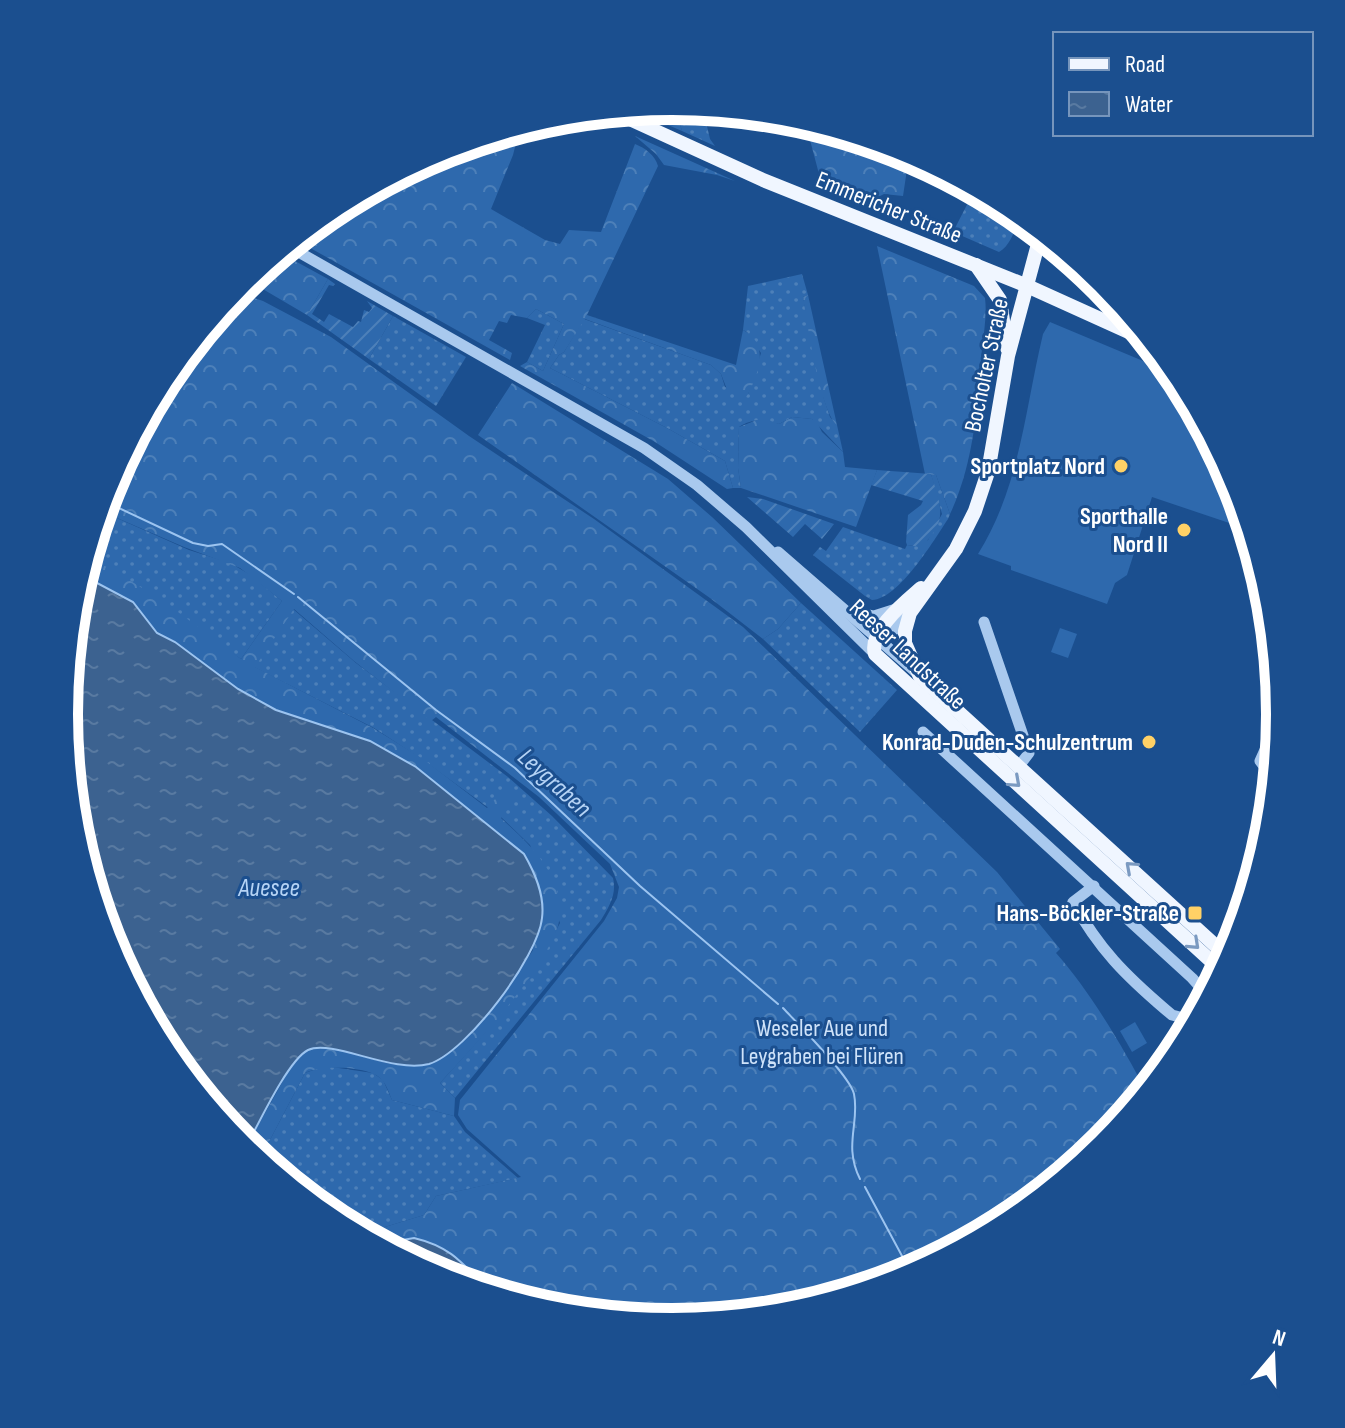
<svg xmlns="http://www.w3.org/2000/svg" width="1345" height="1428" font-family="'Sofia Sans Condensed',sans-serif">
	<defs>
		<pattern id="grass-dots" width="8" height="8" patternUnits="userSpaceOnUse" patternTransform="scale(2)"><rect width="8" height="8" fill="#2e69ad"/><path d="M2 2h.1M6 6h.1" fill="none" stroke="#4d80b9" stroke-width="1.8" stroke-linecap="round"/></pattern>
		<pattern id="forest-crowns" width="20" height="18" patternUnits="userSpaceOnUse" patternTransform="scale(2)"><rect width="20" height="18" fill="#2e69ad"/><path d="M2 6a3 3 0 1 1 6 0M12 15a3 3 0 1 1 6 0" fill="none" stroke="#4d80b9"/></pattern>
		<pattern id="garden-furrows" width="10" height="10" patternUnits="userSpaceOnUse" patternTransform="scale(2)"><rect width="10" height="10" fill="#2e69ad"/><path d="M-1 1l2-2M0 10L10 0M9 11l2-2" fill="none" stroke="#4d80b9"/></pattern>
		<pattern id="water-ripples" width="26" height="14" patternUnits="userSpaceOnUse" patternTransform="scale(2)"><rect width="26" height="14" fill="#3c6290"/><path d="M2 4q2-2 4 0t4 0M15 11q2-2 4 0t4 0" fill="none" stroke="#597aa1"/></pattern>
	</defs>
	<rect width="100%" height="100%" fill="#1b4f8f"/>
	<g fill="url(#grass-dots)">
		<polygon points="675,106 703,109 710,139 715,146 682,131"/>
		<path d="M975,189l45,27c-5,13 -9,29 -21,36l-46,-20z"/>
		<path d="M802,274l6,21 -5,2 21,102 6,18 7,8 6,27 -31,-33 -20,-2 -13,7c-15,-4 -26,-6 -40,3l-1,41 3,20h-8l-8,-27 -58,-33 -117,-60 9,-13 5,-3 20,-33 127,46 10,9 4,13 23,7 13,-41 -14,-21 -4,-2 5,-44z"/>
		<polygon points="536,309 564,324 543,371 527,362 545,325 527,318"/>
		<polygon points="393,316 466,357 436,406 369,359"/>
		<path d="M931,474l5,1 14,39 -2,5c-14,21 -49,80 -76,81l-7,-4 -52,-41 7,-8 6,4 17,-24 62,22 2,-4 6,1 15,-6 14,-26z"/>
		<polygon points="101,511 189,550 230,563 249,574 282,601 241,659 87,557"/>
		<polygon points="801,603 897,690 860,732 763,639 778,629"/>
		<path d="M293,609l63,54 152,114 44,39 61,62c4,16 -4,29 -12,42l-146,178 -15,-15c45,-49 89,-99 120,-160l-30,-78 -29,-28 -78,-57 -49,-32 -120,-61z"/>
		<polygon points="325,1066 373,1073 383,1080 392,1100 454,1116 465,1132 518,1178 436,1196 424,1215 362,1234 334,1220 260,1159 305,1073"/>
	</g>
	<g fill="url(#forest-crowns)">
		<polygon points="675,106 682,131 647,116 650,108"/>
		<polygon points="805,121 847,134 847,144 906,161 906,176 903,196 884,194 866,203 831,190 828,183 819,174"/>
		<path d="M520,127l-7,28 -22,54 54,31 15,4 9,-14 32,2 34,-88c10,4 20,11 23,22l-71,149 149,50 7,-35c27,14 16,42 5,64l-3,4 -17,-6 -7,-18 -10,-9 -126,-46 -21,33 -5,3 -9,13 117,60 58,33 8,27 -6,1 -72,-47 -135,-76 7,-4 16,9 21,-47 -28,-15 -9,9 -16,-3 -4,8 -8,-2 -10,19 23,13 -2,7 -214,-120 39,-32 105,-56z"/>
		<polygon points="635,136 735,181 717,175 664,165 656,154"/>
		<path d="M877,246l97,40 11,12c2,16 -1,34 -3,50 -4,55 -8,116 -32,166l-14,-39 -11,-1z"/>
		<polygon points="284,255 328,279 307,315 261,288"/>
		<path d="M235,292l28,9 68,36 138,99 125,83 149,108 254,245 63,77 -4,4c33,37 67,94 90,138l-44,54 -92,75 -105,56 -114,35 -119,11 -119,-11 -64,-20 -30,-32 -67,-19 -13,4 -17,-10 62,-19 12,-19 85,-19 -54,-48 -9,-14 2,-15 144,-179 13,-23 2,-11 -9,-23 -71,-67 -103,-80 -5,4 -77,-60 -60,-52 -39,58 118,61 50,31 64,49 19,-21 11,9 -16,22c22,21 46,41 56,72 2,9 4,27 1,36 -17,49 -82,118 -118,157l15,15 -1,18 -62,-16c-3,-7 -6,-17 -12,-22 -12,-12 -60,-13 -75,-5l-45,86 -14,-12 47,-84c5,-5 12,-12 19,-14 30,-7 79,26 117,15 38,-12 83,-81 104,-114l-163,-209 -94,-31 -38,-21 -63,-47 -18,-9 -24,-31 -51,-27 5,-18c56,27 105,65 154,102l41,-58 -42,-33 -56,-21 -83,-36 10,-30 56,-105z"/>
		<path d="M808,295l29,130c-17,-14 -30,-103 -34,-128z"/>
		<polygon points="512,383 668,479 712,517 801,603 778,629 763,639 710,598 478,435"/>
		<polygon points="792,417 812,419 817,422 822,432 843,452 845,467 877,470 856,527 741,488 738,468 739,427 762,418 779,424"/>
	</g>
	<g fill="url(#garden-furrows)">
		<polygon points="328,279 335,284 333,286 329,285 312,314 324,322 329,314 353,327 358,321 361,322 364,310 369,312 372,308 367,301 393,316 369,359 307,315"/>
		<path d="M877,470l54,4c10,32 18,47 -10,73l-14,-2 -1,-3 2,-27 13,-10 2,-4 -52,-16z"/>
		<polygon points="747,497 763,499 834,524 822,539 805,524 793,537"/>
	</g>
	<g fill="#2e69ad">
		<path d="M1050,322l129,54 56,106 15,48 -98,-33 -25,78 -12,8 -8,21 -96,-34v-4l-33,-12c42,-67 47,-145 65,-220z"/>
		<polygon points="1060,628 1077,634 1068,658 1051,652"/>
		<polygon points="1135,1022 1147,1043 1132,1052 1120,1031"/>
	</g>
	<g fill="url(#water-ripples)" stroke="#9cc4f0" stroke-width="2">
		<path d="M82,575l51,27 24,31 18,9 63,47 38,21 94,31 46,26 108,87c11,19 21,41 18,64 -4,39 -75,134 -113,146 -36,10 -96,-25 -121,-14 -20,10 -50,75 -62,97l-80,-95 -56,-106 -34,-114 -12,-118 12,-119z"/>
		<path d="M414,1238c38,9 49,26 75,53l-50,-15 -60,-32z"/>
	</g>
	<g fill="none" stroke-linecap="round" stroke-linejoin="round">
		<g stroke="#9cc4f0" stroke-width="2">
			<polyline points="104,501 193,543 208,546 222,544 294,594"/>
			<polyline points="298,597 436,710 515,768 640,886 778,1004"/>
			<path d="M783,1008c14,15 67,68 71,86 6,29 -11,51 6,85"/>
			<polyline points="865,1187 909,1269"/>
		</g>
		<g stroke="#a9c9ee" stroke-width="11">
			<polyline points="288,246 644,448 697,485 746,527 875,654"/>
			<polyline points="778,552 916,672"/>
			<polyline points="851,611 874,616 896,609"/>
			<polyline points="984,622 1029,753 1019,766"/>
			<polyline points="877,643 889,635 909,615"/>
			<polyline points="923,732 1192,978 1201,988 1191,1020"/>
			<polyline points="1275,772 1266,769 1260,761 1269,741 1278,740"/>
			<path d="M1094,886l-21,16c26,47 52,73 93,108l6,5 23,6"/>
		</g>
		<g stroke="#f0f6ff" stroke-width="14">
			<polyline points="612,111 763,180 1025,285 1151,342"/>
			<polyline points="1041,233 1008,356 988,472 975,511 956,549 910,613 905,631 905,643 920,677 1229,958"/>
			<polyline points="976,265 1000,300 1007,348"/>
			<path d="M921,588c-16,14 -53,43 -46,66l347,317"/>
		</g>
	</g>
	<defs><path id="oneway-chevron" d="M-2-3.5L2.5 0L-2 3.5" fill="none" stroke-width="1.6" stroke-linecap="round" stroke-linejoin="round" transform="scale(2)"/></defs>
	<g stroke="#7b9ac1">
		<use href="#oneway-chevron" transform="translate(1015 782) rotate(42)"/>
		<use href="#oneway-chevron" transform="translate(1131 867) rotate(-138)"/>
		<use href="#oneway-chevron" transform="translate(1194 944) rotate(43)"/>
	</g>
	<g fill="#ffd166" stroke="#1b4f8f" stroke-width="3">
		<circle cx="1121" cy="466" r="8"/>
		<circle cx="1184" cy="530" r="8"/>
		<circle cx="1149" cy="742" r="8"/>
		<rect x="1187" y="905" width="16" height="16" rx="4"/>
	</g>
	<g text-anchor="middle" stroke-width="6" stroke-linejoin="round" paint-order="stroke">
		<g font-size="24" fill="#fff" stroke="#1b4f8f">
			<text transform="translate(889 207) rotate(22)" y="8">Emmericher Straße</text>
			<text transform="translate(986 365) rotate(-78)" y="8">Bocholter Straße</text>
			<text transform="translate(908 654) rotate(43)" y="8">Reeser Landstraße</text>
		</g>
		<g font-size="24" font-weight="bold" fill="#fff" stroke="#1b4f8f" text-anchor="end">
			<text x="1105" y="474">Sportplatz Nord</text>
			<text x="1168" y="524">Sporthalle<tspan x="1168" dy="28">Nord II</tspan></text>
			<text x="1133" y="750">Konrad-Duden-Schulzentrum</text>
			<text x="1179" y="921">Hans-Böckler-Straße</text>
		</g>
		<g font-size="24" fill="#cfe3fa" stroke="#1b4f8f">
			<text x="822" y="1036">Weseler Aue und<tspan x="822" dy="28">Leygraben bei Flüren</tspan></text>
		</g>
		<g font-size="26" font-style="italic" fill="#b5d3f5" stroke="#1b4f8f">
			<text transform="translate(555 782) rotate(42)" y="9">Leygraben</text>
			<text x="269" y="896">Auesee</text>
		</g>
	</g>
	<path d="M0 0H1345V1428H0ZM78 714a594 594 0 1 1 1188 0a594 594 0 1 1-1188 0Z" fill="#1b4f8f" fill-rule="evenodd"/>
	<path fill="none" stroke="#fff" stroke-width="10" d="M78 714a594 594 0 1 1 1188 0a594 594 0 1 1-1188 0Z"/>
	<rect x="1053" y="32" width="260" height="104" fill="#1b4f8f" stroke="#7695bc" stroke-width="2"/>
	<rect x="1069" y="58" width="40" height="12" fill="#f0f6ff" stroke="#7695bc" stroke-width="2"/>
	<text x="1125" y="72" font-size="24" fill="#ffffff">Road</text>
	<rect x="1069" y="92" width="40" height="24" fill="url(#water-ripples)" stroke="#7695bc" stroke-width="2"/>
	<text x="1125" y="112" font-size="24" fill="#ffffff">Water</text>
	<g transform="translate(1273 1356) rotate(19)" stroke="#1b4f8f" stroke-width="6" paint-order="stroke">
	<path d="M0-6L14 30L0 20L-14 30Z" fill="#ffffff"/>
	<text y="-12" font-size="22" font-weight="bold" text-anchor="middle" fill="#ffffff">N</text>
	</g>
</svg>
